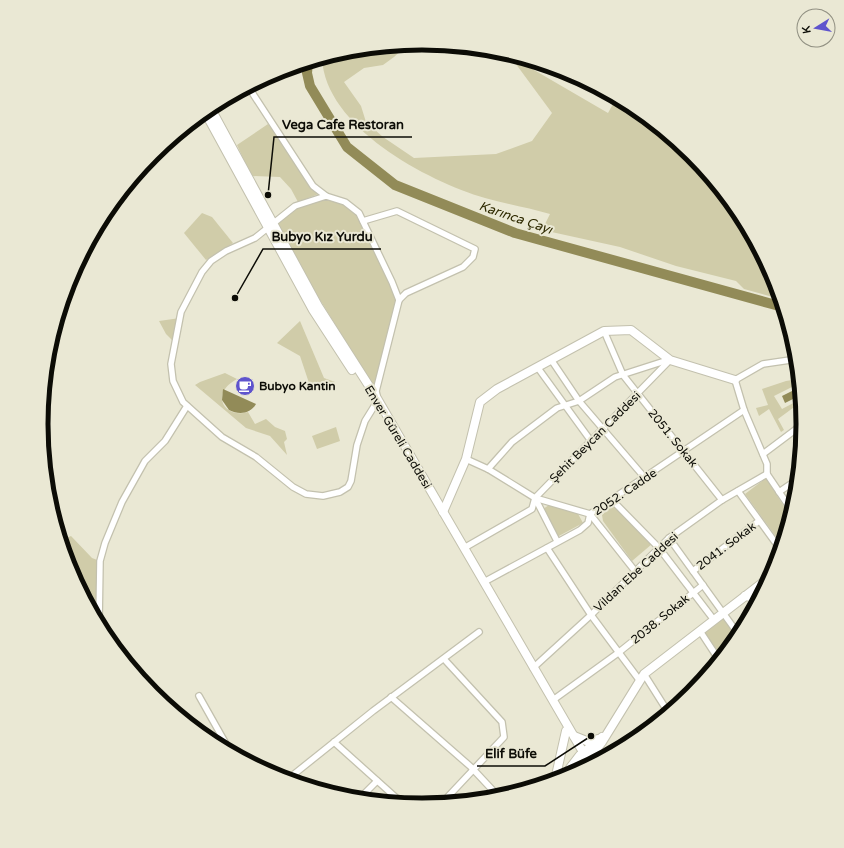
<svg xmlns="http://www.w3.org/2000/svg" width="844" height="848" font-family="'Varela Round',sans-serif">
	<rect width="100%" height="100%" fill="#eae8d4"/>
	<g fill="#d0cca9">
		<path d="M408,44l-14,13 -11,8 -19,3 -20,14 17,24 5,16 17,15 31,21 82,-4 36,-13 20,-28 -42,-57 98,57 5,-9 11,-2 10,5 58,48 47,58 35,65 6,21 -36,-10 -8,-8 -60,-15 -56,-19 -73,-16 -3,-5 6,-12c-21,-6 -44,-10 -65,-16 -58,-17 -160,-71 -163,-140l26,-8z"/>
		<polygon points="268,124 321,193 298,202 291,189 280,177 251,176 237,145"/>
		<polygon points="326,196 336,198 359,213 399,300 375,389 301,269 276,221 295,206"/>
		<polygon points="202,213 212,217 233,243 206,260 184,233"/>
		<polygon points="180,318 174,342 166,334 159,321"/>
		<polygon points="300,321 324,378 335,382 319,387 309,383 300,356 277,343"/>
		<path d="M225,373l12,6c-27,14 -14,40 11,33l7,12 11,-5 9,8 10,4 2,8 -3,3 3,13 -17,-19 -24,-8 -51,-43 5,-3z"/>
		<polygon points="799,379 799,388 794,386 774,396 782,409 801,399 801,402 778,419 784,430 781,432 769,409 759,416 756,408 768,405 762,389 786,381"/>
		<polygon points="336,427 340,441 317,449 312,436"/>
		<polygon points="766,478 790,516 782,545 745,494"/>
		<polygon points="552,503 564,510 577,512 583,523 557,537 543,509"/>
		<polygon points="613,505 616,506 652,544 632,561 603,521 602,515"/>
		<polygon points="71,536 92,558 100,561 98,616 95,616 70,570 61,540"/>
		<polygon points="723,613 739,635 719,660 700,631"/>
	</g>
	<g fill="#928b58">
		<path d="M223,389l33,15c-6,10 -17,11 -27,6l-7,-10z"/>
		<polygon points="796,389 799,396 785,403 782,396"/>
	</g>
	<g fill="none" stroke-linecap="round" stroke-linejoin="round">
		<polyline stroke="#928b58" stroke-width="10" points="308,62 307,73 310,86 347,147 395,185 515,233 783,307"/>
		<defs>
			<g id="street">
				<polyline points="250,86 253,94 313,186 326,196"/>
				<polygon points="326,196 345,202 359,213 392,282 399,300 376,391 378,400 365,421 357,445 351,481 348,487 340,492 323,496 306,494 293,487 256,457 222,437 183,402 173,381 171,364 181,312 202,272 211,261 226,251 255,238 295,206"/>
				<polyline points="363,221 397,211 475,249 473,257 463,267 406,293 399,300"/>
				<polyline points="604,331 623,375 722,500"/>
				<polyline points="552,361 579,401 645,478"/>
				<polyline points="538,368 591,441"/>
				<polyline points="763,454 803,424"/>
				<polyline points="466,459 488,469 535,498 590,514 635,571"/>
				<polyline points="488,469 512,442 557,408 579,401 615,377 668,360"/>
				<polyline points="738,491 780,549"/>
				<polyline points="779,492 798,479"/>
				<polyline points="535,498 557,541"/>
				<polyline points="612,500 659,548 714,620"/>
				<polyline points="792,511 767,474 767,464 744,410 735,380 763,364 797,359"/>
				<polyline points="669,538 739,635"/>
				<polyline points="464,548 532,509 535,498 670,360"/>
				<polyline points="547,548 591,615 640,681"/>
				<polyline points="693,571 759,521"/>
				<polyline points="484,582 580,530 588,523 590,514 744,410"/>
				<polyline points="99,623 100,561 105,543 122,502 145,461 165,441 187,406"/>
				<polyline points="700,631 719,660"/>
				<polyline points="533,668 591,615 669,538 722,500 767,474"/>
				<polyline points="644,674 668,712"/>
				<polyline points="199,696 230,751"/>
				<polyline points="391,697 471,767 499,797"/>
				<polyline points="553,700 618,653 703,585"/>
				<polyline points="334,742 402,803"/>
				<polyline points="288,779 373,711 479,632"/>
				<polyline points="359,799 377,781"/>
				<polyline points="442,803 504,737 502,722 444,659"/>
			</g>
			<g id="secondary">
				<polyline points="443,512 466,459 480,402 497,389 604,331 631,330 670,360 735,380"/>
				<polyline points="745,596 759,598"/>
				<polyline points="574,736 589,742 598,739"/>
				<polyline points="570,768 580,755 602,737"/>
				<polyline points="561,778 588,760 602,742 644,674 770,577"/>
				<polyline points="555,780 566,731"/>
			</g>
			<g id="primary">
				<polyline points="210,107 318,306 378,400 590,764"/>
				<polyline points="205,112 313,310 352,370"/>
			</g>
		</defs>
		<use href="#street" stroke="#c3c1ae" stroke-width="8"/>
		<use href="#secondary" stroke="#c3c1ae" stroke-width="10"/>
		<use href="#primary" stroke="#c3c1ae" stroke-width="10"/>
		<use href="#street" stroke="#fff" stroke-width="5.5"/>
		<use href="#secondary" stroke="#fff" stroke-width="8"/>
		<use href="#primary" stroke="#fff" stroke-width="8"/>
	</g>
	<defs>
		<symbol id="cafe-disc" viewBox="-11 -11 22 22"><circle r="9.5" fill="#5f54cd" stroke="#eae8d4"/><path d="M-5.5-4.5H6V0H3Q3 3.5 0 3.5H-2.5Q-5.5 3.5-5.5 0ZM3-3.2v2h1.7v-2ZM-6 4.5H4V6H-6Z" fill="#fff"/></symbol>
	</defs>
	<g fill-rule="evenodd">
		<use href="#cafe-disc" x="234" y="375" width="22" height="22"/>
	</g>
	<g text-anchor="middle" stroke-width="4" stroke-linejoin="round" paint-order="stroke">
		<g font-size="12" font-weight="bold" fill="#0c0c06" stroke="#eae8d4" text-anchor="start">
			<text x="259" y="390">Bubyo Kantin</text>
		</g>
		<g font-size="12" fill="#0c0c06" stroke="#eae8d4">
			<text transform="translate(398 437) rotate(59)" y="4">Enver Güreli Caddesi</text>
			<text transform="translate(595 437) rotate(-45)" y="4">Şehit Beycan Caddesi</text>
			<text transform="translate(673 438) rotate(51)" y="4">2051. Sokak</text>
			<text transform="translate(625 492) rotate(-34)" y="4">2052. Cadde</text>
			<text transform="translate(726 546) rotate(-37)" y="4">2041. Sokak</text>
			<text transform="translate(636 572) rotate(-43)" y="4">Vildan Ebe Caddesi</text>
			<text transform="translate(660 619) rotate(-39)" y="4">2038. Sokak</text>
		</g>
		<g font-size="13" font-style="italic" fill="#2f2a00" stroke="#eae8d4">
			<text transform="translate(516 217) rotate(19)" y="5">Karınca Çayı</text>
		</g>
	</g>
	<path d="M0 0H844V848H0ZM48 424a374 374 0 1 1 748 0a374 374 0 1 1-748 0Z" fill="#eae8d4" fill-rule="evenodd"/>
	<path fill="none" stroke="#0c0c06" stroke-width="5" d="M48 424a374 374 0 1 1 748 0a374 374 0 1 1-748 0Z"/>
	<path fill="none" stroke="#0c0c06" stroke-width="1.5" d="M268 195L274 137H412M235 298L263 249H381M591 736L545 766H477"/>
	<g fill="#0c0c06" stroke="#eae8d4" stroke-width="1.5">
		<circle cx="268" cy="195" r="4"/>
		<circle cx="235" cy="298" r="4"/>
		<circle cx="591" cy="736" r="4"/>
	</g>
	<g font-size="13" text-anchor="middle" font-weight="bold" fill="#0c0c06" stroke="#eae8d4" stroke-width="4" stroke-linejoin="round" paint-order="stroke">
		<text x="343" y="129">Vega Cafe Restoran</text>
		<text x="322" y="241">Bubyo Kız Yurdu</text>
		<text x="511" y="758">Elif Büfe</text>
	</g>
	<g transform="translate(816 28) rotate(259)"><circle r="19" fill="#eae8d4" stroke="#919082"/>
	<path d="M0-3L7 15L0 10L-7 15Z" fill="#5f54cd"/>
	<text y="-6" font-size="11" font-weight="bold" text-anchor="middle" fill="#0c0c06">K</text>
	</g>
</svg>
